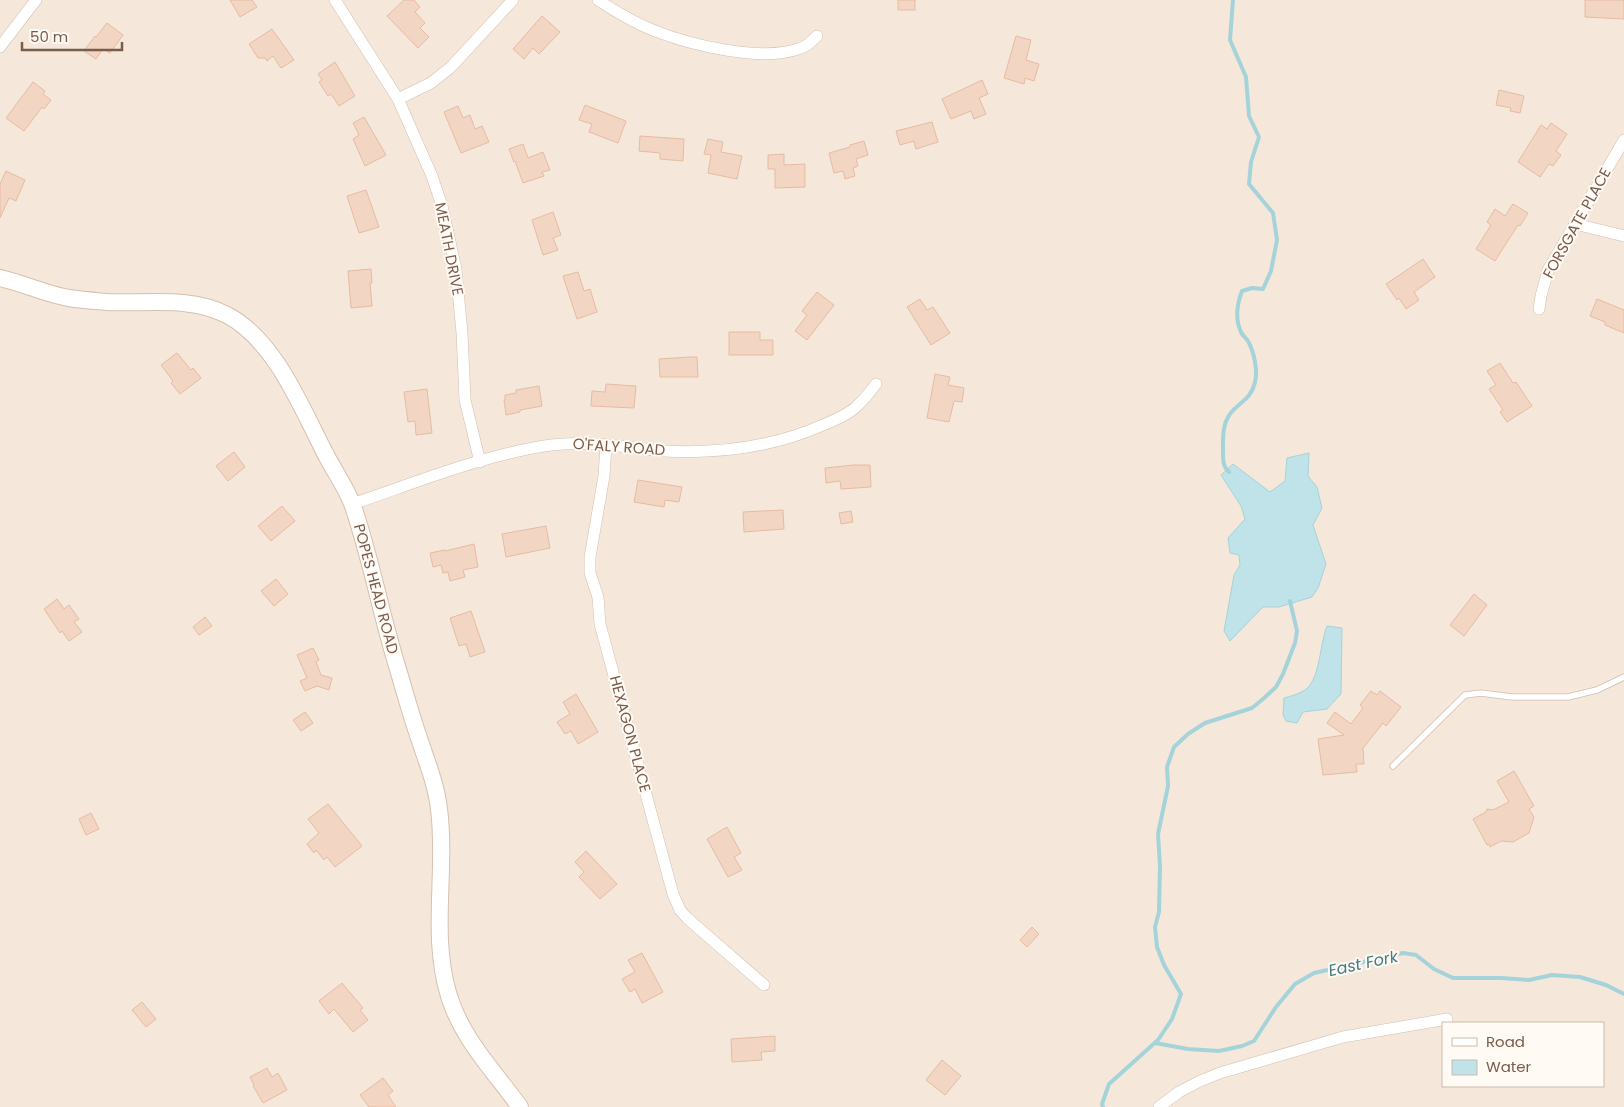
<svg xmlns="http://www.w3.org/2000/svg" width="1624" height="1107" font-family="Poppins,sans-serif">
	<rect width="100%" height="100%" fill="#fdf6ec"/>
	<path fill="#f5e8da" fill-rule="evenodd" d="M0,0h1624v1107h-1624zM1443,1023h160v63h-160z"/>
	<g fill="#bfe3e8" stroke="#a5d3da">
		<polygon points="1309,453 1308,476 1317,487 1322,508 1313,525 1326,564 1318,588 1312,597 1279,607 1263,607 1230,641 1224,631 1234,575 1240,565 1239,555 1230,553 1228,538 1245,519 1241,506 1221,475 1233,464 1270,492 1285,481 1287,458"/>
		<path d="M1327,626l15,2 -1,66 -14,15 -24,3 -6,11 -11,-2 -3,-6 1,-17c7,-2 16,-4 22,-9 14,-10 14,-46 21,-63z"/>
	</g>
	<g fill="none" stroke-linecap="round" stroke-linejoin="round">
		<g stroke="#a5d3da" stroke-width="4">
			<path d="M1229,472c-6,-5 -6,-12 -6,-20 0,-13 -1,-27 7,-38 9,-12 21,-14 25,-32 3,-12 -1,-30 -7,-41 -2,-3 -6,-6 -7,-9 -6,-13 -4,-28 1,-41l10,-3 11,1 8,-18 6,-31 -4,-27 -24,-29 2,-22 8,-25 -10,-21 -3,-39 -16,-37 3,-40"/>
			<polyline points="1155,1043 1188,1049 1219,1051 1242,1046 1254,1041 1276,1007 1295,984 1314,973 1403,953 1416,955 1434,969 1453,978 1501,978 1529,980 1552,975 1580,977 1606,985 1624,994"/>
			<polyline points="1103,1107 1102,1104 1109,1084 1158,1040 1172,1019 1181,994 1164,965 1157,947 1155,927 1159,912 1160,866 1158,834 1168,786 1167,767 1174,747 1188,734 1205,723 1252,708 1263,699 1276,687 1283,674 1295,643 1297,631 1290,601"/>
		</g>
	</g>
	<g fill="#f3d5c3" stroke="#e6bba3">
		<polygon points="230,0 252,0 257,7 240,17"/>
		<polygon points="404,0 414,0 420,7 415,12 425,23 420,28 429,37 418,48 387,16"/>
		<rect x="898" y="0" width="17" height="10"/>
		<polygon points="1585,0 1624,0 1624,19 1585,17"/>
		<polygon points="542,16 560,32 539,54 533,48 524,59 513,49"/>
		<polygon points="107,23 123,35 110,53 103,49 96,59 84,51 95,36 96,37"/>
		<polygon points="272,29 294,60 281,68 273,56 267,61 265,58 258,58 249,44"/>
		<polygon points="1016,36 1031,40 1026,60 1039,64 1034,81 1025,78 1024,84 1004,78"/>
		<polygon points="335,62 355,96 339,106 331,94 328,96 319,82 322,80 318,74"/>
		<polygon points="982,80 988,94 979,98 986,114 974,119 971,111 951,119 942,99"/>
		<polygon points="33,82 45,91 43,94 51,100 44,109 42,107 24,131 6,118"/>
		<polygon points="1499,90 1524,96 1520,113 1510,111 1511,108 1496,105"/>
		<polygon points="585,105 626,121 618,143 589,132 592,124 579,120"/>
		<polygon points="458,106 463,118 470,115 475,129 482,126 489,142 461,153 444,112"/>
		<polygon points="364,117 386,155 365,166 353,139 359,135 353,123"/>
		<polygon points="932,122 938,142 916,149 914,141 900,145 896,131"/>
		<polygon points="1551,123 1567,134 1556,151 1561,155 1553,166 1549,164 1540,177 1518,162 1541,125 1547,129"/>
		<polygon points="640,136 684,139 683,161 660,159 660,153 639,151"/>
		<polygon points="708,139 723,142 721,152 742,156 737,179 708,173 711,155 704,154"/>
		<polygon points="864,141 868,155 856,159 858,166 853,168 855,176 845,179 843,171 834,173 829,153 850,147 850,145"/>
		<polygon points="523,144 528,158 543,152 550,170 542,172 544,176 523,183 515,161 514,162 509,149"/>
		<polygon points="784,154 784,165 805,164 805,187 775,188 775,169 768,169 768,155"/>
		<polygon points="6,171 25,180 16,201 9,198 0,218 0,184"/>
		<polygon points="366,190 379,227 359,233 347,196"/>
		<polygon points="1513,204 1528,213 1520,226 1518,225 1495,261 1476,249 1491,225 1487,222 1495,209 1505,216"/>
		<polygon points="553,212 561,235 553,238 558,250 543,255 532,220"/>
		<polygon points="1423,259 1435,277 1414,292 1419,300 1406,309 1399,298 1397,300 1386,284"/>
		<polygon points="371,269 372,283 370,283 372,306 351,308 348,271"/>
		<polygon points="578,272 584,291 590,289 597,312 577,319 563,276"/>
		<polygon points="817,292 834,305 807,340 795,331 807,315 802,311"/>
		<polygon points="920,299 927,310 933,307 950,333 931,345 907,307"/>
		<polygon points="1597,299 1624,310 1624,333 1605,325 1605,322 1590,316"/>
		<polygon points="729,332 760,332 760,340 773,340 773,355 729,355"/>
		<polygon points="177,353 191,370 193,368 201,378 180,394 171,383 173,381 161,365"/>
		<polygon points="690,357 697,357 698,377 660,377 659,359"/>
		<polygon points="1500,363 1513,383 1516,382 1532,406 1507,422 1500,412 1503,410 1489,389 1496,385 1487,371"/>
		<polygon points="935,374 950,377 948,385 964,388 962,402 954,401 949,422 927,418"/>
		<polygon points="606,384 636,386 634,408 591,406 592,391 605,392"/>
		<polygon points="539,386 542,406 520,410 520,412 506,415 504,400 505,400 505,395 516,393 516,390"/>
		<polygon points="427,389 432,433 416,435 415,421 408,422 404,392"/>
		<polygon points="234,452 245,467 228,481 216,466"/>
		<polygon points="854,465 870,465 871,487 841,489 840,481 826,483 825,468"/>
		<polygon points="638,480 682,487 679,502 665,500 664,507 634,502"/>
		<polygon points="282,506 295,521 271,541 258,526"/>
		<polygon points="783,510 784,529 744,532 743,512"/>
		<polygon points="851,511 853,522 841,524 839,513"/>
		<polygon points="546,526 550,548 506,557 502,534"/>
		<polygon points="474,544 478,567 463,570 465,577 450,581 448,572 443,573 441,565 433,567 430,553 445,550 445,551"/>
		<polygon points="276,579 288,594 274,606 261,591"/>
		<polygon points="1474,594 1487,605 1464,636 1450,625"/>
		<polygon points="57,599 64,609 69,605 79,619 74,622 82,632 69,641 62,631 60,633 44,609"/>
		<polygon points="471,611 485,652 470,657 466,644 459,646 450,618"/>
		<polygon points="205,617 212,626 199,635 193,627"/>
		<polygon points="313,648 319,660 316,662 321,675 332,678 329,690 317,686 305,691 300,681 307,678 297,655"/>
		<polygon points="1371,691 1377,695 1380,691 1401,707 1386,726 1383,723 1363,748 1364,764 1356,764 1357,772 1323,775 1318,739 1344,735 1327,723 1335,712 1351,724 1363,708 1360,705"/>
		<polygon points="576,694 598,732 578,744 571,731 565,734 557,722 570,714 563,702"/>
		<polygon points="305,712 313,723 301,731 293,720"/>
		<polygon points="1514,771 1534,806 1529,809 1534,817 1529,833 1513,842 1501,841 1490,847 1489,844 1487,845 1473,819 1486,812 1487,809 1493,810 1509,802 1497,781"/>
		<polygon points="328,804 362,846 335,867 327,857 324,860 316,850 314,853 307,844 319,833 308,819"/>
		<polygon points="91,813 99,829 86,835 79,819"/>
		<polygon points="727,827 741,853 734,857 742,870 728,877 707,839"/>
		<polygon points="586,851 617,884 600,899 579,877 584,872 575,862"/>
		<polygon points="1032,927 1039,934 1027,947 1020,940"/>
		<polygon points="642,953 663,992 642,1003 635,989 630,992 622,979 635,972 628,960"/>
		<polygon points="342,983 363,1008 360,1010 368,1020 353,1032 334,1009 329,1014 319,1001"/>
		<polygon points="142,1002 156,1019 146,1027 132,1010"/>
		<polygon points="775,1036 775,1051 761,1052 762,1060 732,1062 731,1039"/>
		<polygon points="942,1060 961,1076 945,1095 926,1080"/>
		<polygon points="267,1068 272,1077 278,1073 287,1090 263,1103 253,1086 254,1085 250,1077"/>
		<polygon points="383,1078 393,1091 388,1095 396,1107 369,1107 360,1095"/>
	</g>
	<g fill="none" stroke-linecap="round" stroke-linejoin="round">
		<defs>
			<polyline id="lane" points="1393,766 1465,695 1481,693 1512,697 1568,697 1597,690 1624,677"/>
			<g id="street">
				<polyline points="335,0 398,99 432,176 442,206 456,269 462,333 465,400 480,462"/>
				<path d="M598,0c18,12 37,23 57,31 36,14 106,31 143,18 8,-2 13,-7 19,-13"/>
				<polyline points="0,47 36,0"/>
				<polyline points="398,99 431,83 451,67 513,0"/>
				<polyline points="1575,224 1624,236"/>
				<polyline points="1539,309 1541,296 1548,270 1624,140"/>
				<polyline points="606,445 604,476 590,557 590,573 598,597 600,624 673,894 680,910 687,918 764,985"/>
				<path d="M352,504c63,-21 134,-50 199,-59 38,-5 76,3 113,6 55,3 109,-4 159,-26 12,-5 24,-10 33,-18 8,-7 14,-15 20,-23"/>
				<polyline points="1159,1107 1179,1092 1200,1081 1220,1073 1343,1037 1447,1019"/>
			</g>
			<path id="secondary" d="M0,278c23,5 45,16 69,20 12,2 26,3 38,4 40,2 84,-6 120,13 48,25 74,92 98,138 9,18 21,34 28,53 18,53 28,108 44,160 7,23 13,46 21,69 8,25 18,48 21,74 8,62 -9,126 10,187 13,43 45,75 71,111"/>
		</defs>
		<use href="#lane" stroke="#d1beb0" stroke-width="7"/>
		<use href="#street" stroke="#d1beb0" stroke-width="12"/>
		<use href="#secondary" stroke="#d6c0b0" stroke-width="18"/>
		<use href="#lane" stroke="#fff" stroke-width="5.5"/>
		<use href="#street" stroke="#fff" stroke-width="11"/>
		<use href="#secondary" stroke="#fff" stroke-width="16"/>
	</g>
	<g text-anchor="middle" stroke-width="4" stroke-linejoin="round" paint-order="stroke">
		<g font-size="15" fill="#7a5c4d" stroke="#fffaf3">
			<text transform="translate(1577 223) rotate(-61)" y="5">FORSGATE PLACE</text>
			<text transform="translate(449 249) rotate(79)" y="5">MEATH DRIVE</text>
			<text transform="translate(619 447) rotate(4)" y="5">O'FALY ROAD</text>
			<text transform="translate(376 589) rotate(75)" y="5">POPES HEAD ROAD</text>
			<text transform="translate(630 734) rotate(75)" y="5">HEXAGON PLACE</text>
		</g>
		<g font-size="16" font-style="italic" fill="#437c86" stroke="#fffaf3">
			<text transform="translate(1363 963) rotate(-12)" y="6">East Fork</text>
		</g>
	</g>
	<rect x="1442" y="1022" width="162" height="65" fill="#fffaf3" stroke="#cabbb1"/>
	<rect x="1452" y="1038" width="25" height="8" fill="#ffffff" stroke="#cabbb1"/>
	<text x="1486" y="1047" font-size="15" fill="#7a5c4d">Road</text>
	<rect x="1452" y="1060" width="25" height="15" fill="#bfe3e8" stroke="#cabbb1"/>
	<text x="1486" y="1072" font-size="15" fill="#7a5c4d">Water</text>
	<path d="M22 42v8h100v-8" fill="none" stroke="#7a5c4d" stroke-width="2.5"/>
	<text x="30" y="42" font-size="15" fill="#7a5c4d" stroke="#fffaf3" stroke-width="4" paint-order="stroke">50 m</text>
</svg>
